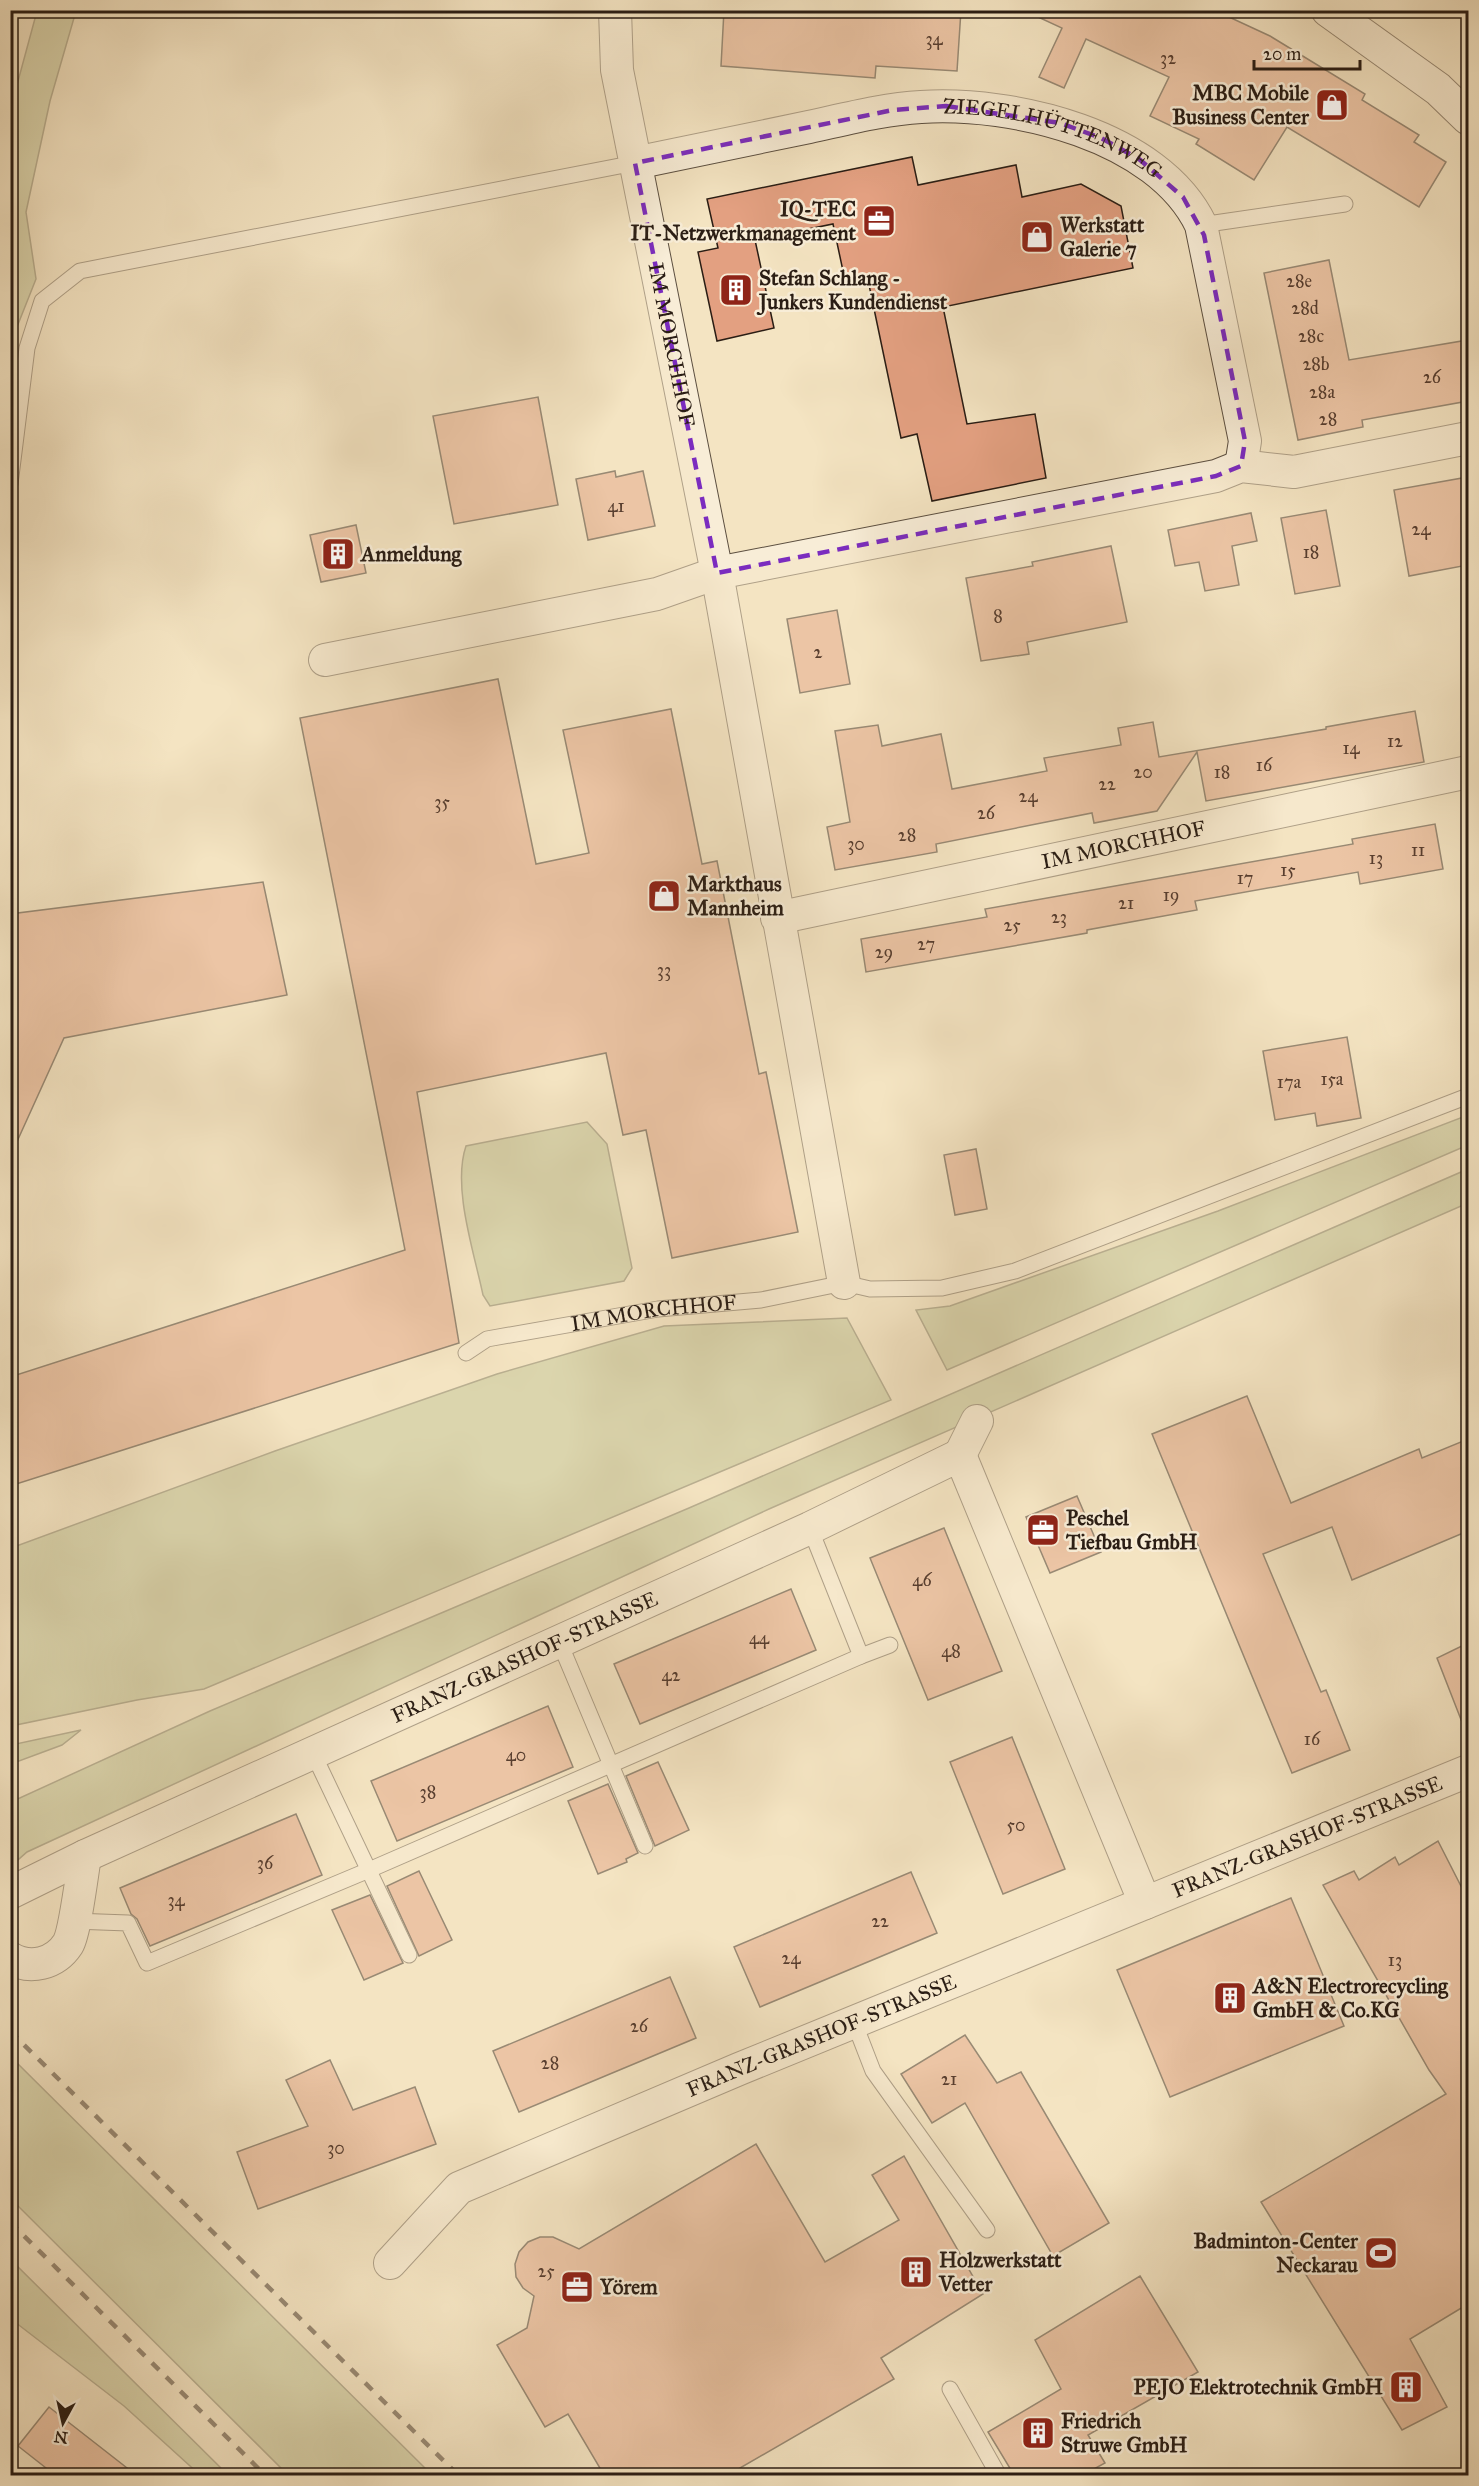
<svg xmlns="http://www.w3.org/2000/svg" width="1479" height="2486" font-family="'IM FELL Great Primer',serif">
	<rect width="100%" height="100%" fill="#f4e4c2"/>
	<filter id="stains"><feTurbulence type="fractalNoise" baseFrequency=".00333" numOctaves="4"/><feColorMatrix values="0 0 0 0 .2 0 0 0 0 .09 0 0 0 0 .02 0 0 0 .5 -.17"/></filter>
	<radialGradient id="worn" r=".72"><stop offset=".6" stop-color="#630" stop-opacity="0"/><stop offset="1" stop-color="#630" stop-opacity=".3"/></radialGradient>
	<g fill="#bcc493" stroke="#737054" stroke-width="1.5">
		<polygon points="37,11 76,11 50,101 26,212 36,279 11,342 11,107"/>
		<polygon points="1468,1115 1468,1145 947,1370 916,1310 950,1306 1218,1211"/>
		<path d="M587,1122l20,22 25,124 -8,13 -134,25 -7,-11c-9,-43 -31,-108 -17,-149z"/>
		<polygon points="1468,1169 1468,1203 769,1509 27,1852 11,1866 11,1802 210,1711 689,1508"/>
		<polygon points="847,1318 891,1400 204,1689 137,1700 11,1726 11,1548 275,1451 497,1374 664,1326"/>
		<polygon points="81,1730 62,1745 11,1764 11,1745"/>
		<polygon points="11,2057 432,2475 288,2475 11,2199"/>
		<polygon points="10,2259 228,2475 200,2475 124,2406 11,2319"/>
	</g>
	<g fill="#e3a081" stroke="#2a1d14" stroke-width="1.5">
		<polygon points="724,10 961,10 957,71 876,66 875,78 721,66"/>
		<polygon points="1023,10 1214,10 1270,36 1365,94 1362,100 1419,135 1414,142 1446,162 1419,207 1287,127 1254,180 1196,144 1199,139 1150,116 1169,77 1086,39 1064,88 1039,77 1062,28"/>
		<polygon points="912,157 918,185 1016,165 1022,197 1081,184 1121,206 1133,268 943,307 967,424 1035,414 1046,478 932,501 917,434 901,438 868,280 846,285 833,224 755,240 774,328 717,341 698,252 718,248 707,199"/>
		<polygon points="1329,260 1349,360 1468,340 1468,401 1362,420 1363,427 1298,440 1264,273"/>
		<polygon points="538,397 558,505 454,524 433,416"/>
		<polygon points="615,471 616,477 643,471 655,526 588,540 576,479"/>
		<polygon points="1468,477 1468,565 1409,576 1394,490"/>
		<polygon points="1326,510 1340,586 1295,594 1281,518"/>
		<polygon points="1251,513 1257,541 1232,546 1239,585 1205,591 1199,562 1175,566 1168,530"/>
		<polygon points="356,525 366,573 321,582 310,535"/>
		<polygon points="1111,546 1127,622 1027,642 1029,654 981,661 966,578 1033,566 1032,562"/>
		<polygon points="837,610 850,684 800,693 787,619"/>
		<polygon points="498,679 536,864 589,853 563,730 671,709 702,864 717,861 759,1074 766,1072 798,1232 672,1258 646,1130 623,1135 606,1053 417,1092 459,1343 10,1486 10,1377 405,1250 300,718"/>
		<polygon points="1415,711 1424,762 1206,801 1197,752 1157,811 1094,823 1092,813 936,844 937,852 835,870 827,827 850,822 835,731 878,725 882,746 941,734 952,789 1047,771 1044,758 1121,745 1118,728 1153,722 1159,757 1326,729 1326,727"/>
		<polygon points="1435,824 1443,869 1360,884 1358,872 1195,901 1197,910 1087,930 1087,933 866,972 861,939 987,917 985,909 1353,844 1352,839"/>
		<polygon points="263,882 287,995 64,1038 10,1157 10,914"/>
		<polygon points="1347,1037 1361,1118 1317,1126 1315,1113 1275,1120 1263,1051"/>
		<polygon points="976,1149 987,1209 955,1215 944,1155"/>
		<polygon points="1247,1396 1291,1503 1419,1449 1422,1458 1468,1439 1468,1531 1352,1580 1332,1527 1263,1554 1321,1692 1326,1690 1350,1750 1292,1773 1152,1434"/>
		<polygon points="1077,1496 1101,1552 1050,1573 1026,1517"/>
		<polygon points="944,1528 1002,1671 928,1700 870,1558"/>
		<polygon points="791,1589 816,1650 640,1724 614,1664"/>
		<polygon points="1468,1643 1468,1734 1467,1735 1437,1658"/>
		<polygon points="548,1706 573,1767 397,1841 371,1781"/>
		<polygon points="1012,1737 1065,1869 1003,1894 950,1762"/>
		<polygon points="658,1762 689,1830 655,1846 626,1776"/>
		<polygon points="608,1784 638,1853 626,1859 627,1862 598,1874 568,1801"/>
		<polygon points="296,1814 322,1875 150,1946 137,1919 131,1914 120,1888"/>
		<polygon points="1438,1841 1468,1900 1468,2304 1410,2339 1447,2407 1402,2430 1261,2202 1446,2094 1429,2070 1323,1885 1354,1871 1359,1880 1395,1857 1399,1865"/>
		<polygon points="419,1871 452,1940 419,1956 387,1886"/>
		<polygon points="911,1872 937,1933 760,2007 734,1947"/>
		<polygon points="370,1895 403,1963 364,1980 332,1910"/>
		<polygon points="1291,1898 1344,2026 1170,2097 1117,1970"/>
		<polygon points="670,1977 696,2038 519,2112 493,2051"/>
		<polygon points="965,2035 997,2083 1021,2072 1109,2223 1053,2256 965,2103 932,2123 901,2074"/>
		<polygon points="330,2060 353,2110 415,2087 436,2144 258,2209 237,2152 308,2126 286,2080"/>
		<polygon points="756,2144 825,2262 899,2220 872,2175 904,2156 983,2294 881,2358 894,2379 728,2475 604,2475 568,2414 545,2427 497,2345 527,2328 534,2296 523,2288 516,2277 515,2264 519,2252 528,2242 540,2237 553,2237 579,2249"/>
		<polygon points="1140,2276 1198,2372 1088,2435 1105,2463 1083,2475 1014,2475 988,2432 1061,2389 1035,2340"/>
		<polygon points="49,2407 136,2475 55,2475 18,2446"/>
	</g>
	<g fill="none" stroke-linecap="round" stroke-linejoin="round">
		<defs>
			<g id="lane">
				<polyline points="1201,225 1345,204"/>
				<polyline points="10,484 27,348 42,301 80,271 635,163"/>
				<path id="s1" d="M466,1353l21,-14 171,-30 103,-9 83,-17 26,6 72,-1 73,-17 453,-175"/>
				<polyline points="559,1641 645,1846"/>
				<polyline points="861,1656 890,1645"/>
				<polyline points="313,1753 409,1955"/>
				<polyline points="73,1921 128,1923 147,1963 369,1870 861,1656 810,1528"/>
				<polyline points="854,2022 873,2071 987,2230"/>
				<polyline points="950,2389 999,2476"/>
			</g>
			<g id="street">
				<path id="s2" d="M615,10l2,60 100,503 127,710"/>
				<path id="s3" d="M635,163c58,-12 116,-24 174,-36 37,-8 75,-18 112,-20 92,-6 237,28 280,118l44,216 -4,25"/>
				<polyline points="325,660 657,594 717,573 1216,476 1241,466 1294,472 1468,438"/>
				<path id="s4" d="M777,918l691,-146"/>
				<polyline points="960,1455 977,1421"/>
				<path id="s5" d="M10,1893l75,-37 725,-328 150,-73 185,448"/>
				<path d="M10,1958c20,12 45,6 58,-14 7,-12 14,-70 17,-88"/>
				<path id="s6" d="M390,2263l69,-75 280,-119 729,-298"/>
			</g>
			<polyline id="secondary" points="1328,10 1438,89 1468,118"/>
		</defs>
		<use href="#lane" stroke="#5c4f40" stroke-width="17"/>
		<use href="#street" stroke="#5c4f40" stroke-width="34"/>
		<use href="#secondary" stroke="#2a1d14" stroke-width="35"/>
		<use href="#lane" stroke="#f8edd7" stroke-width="15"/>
		<use href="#street" stroke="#f8edd7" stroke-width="32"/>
		<use href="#secondary" stroke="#f8edd7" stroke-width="33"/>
		<g stroke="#2a1d14" stroke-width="4.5" stroke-dasharray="10 10" stroke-linecap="butt">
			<polyline points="10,2031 459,2476"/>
			<polyline points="10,2222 266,2476"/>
		</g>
	</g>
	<path d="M0 0H1479V2486H0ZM946,106l114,17 41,15 38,21 44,38 21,38 41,206 -4,25 -25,10 -499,97 -82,-410 258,-53z" fill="#f4e4c2" fill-opacity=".55" fill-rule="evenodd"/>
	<path fill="none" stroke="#7b2cbf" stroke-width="4.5" stroke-dasharray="12 8" stroke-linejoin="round" d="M946,106l114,17 41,15 38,21 44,38 21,38 41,206 -4,25 -25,10 -499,97 -82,-410 258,-53z"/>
	<defs>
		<symbol id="shop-square" viewBox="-11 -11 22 22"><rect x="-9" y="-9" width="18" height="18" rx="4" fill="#8f2418" stroke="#f8edd7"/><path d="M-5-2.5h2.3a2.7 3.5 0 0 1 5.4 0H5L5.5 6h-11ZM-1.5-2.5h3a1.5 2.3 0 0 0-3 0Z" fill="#fff"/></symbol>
		<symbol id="office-square" viewBox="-11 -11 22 22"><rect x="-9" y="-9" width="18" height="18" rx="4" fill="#8f2418" stroke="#f8edd7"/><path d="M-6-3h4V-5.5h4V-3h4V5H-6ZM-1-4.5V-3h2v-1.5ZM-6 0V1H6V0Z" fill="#fff"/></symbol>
		<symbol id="building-square" viewBox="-11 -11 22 22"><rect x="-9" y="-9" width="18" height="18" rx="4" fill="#8f2418" stroke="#f8edd7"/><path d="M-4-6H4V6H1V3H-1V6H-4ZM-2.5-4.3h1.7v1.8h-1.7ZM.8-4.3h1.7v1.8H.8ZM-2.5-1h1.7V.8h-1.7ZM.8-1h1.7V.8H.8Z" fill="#fff"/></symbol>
		<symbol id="stadium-square" viewBox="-11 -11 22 22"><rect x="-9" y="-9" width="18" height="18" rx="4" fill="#8f2418" stroke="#f8edd7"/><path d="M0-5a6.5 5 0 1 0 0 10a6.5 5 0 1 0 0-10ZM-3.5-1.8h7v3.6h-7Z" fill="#fff"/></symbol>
	</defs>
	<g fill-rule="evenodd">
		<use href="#shop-square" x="1313" y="86" width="38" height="38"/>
		<use href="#office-square" x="860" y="202" width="38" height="38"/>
		<use href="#shop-square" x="1018" y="218" width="38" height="38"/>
		<use href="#building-square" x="717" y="271" width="38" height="38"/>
		<use href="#building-square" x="319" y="535" width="38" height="38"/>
		<use href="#shop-square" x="645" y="877" width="38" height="38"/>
		<use href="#office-square" x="1024" y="1511" width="38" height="38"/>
		<use href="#building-square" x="1211" y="1979" width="38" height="38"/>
		<use href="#stadium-square" x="1362" y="2234" width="38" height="38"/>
		<use href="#building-square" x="897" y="2253" width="38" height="38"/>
		<use href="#office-square" x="558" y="2268" width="38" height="38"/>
		<use href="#building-square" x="1387" y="2368" width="38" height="38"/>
		<use href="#building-square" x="1019" y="2414" width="38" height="38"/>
	</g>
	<g text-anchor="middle" stroke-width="5" stroke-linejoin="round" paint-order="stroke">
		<g font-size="18" fill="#583e2f">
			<text x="934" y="45">34</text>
			<text x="1168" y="64">32</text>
			<text x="1299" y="287">28e</text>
			<text x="1305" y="314">28d</text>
			<text x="1311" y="342">28c</text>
			<text x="1316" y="370">28b</text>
			<text x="1432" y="383">26</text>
			<text x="1322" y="398">28a</text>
			<text x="1328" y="425">28</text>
			<text x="616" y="512">41</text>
			<text x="1421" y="535">24</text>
			<text x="1311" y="558">18</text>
			<text x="998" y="622">8</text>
			<text x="818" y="658">2</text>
			<text x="1395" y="747">12</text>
			<text x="1351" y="754">14</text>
			<text x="1264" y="771">16</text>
			<text x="1143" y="778">20</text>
			<text x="1222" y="778">18</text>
			<text x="1107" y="790">22</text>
			<text x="1028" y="802">24</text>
			<text x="442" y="808">35</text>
			<text x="986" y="819">26</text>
			<text x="907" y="841">28</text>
			<text x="856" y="850">30</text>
			<text x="1418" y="856">11</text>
			<text x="1376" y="864">13</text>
			<text x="1288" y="876">15</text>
			<text x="1245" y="884">17</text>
			<text x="1171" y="901">19</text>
			<text x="1126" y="909">21</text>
			<text x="1059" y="923">23</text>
			<text x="1012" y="931">25</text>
			<text x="926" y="950">27</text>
			<text x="884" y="958">29</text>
			<text x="664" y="976">33</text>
			<text x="1332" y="1085">15a</text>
			<text x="1289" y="1088">17a</text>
			<text x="922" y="1586">46</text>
			<text x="759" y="1644">44</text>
			<text x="951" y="1657">48</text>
			<text x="671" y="1681">42</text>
			<text x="1312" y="1745">16</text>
			<text x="516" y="1761">40</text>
			<text x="428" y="1798">38</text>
			<text x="1016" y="1831">50</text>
			<text x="265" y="1869">36</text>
			<text x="176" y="1906">34</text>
			<text x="880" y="1927">22</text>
			<text x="791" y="1964">24</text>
			<text x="1395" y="1966">13</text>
			<text x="639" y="2032">26</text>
			<text x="550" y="2069">28</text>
			<text x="949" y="2085">21</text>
			<text x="336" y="2154">30</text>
			<text x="546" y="2277">25</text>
		</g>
		<g font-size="21" font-weight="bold" fill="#2a1d14" stroke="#f8edd7" text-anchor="start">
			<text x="1309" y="100" text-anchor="end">MBC Mobile<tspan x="1309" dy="24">Business Center</tspan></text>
			<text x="856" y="216" text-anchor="end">IQ-TEC<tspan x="856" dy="24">IT-Netzwerkmanagement</tspan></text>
			<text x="1060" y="232">Werkstatt<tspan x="1060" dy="24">Galerie 7</tspan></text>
			<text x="759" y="285">Stefan Schlang -<tspan x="759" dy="24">Junkers Kundendienst</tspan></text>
			<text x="361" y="561">Anmeldung</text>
			<text x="687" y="891">Markthaus<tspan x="687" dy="24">Mannheim</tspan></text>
			<text x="1066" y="1525">Peschel<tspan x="1066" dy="24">Tiefbau GmbH</tspan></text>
			<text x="1253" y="1993">A&amp;N Electrorecycling<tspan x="1253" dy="24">GmbH &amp; Co.KG</tspan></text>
			<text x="1358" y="2248" text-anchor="end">Badminton-Center<tspan x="1358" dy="24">Neckarau</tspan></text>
			<text x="939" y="2267">Holzwerkstatt<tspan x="939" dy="24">Vetter</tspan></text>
			<text x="600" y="2294">Yörem</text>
			<text x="1383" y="2394" text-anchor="end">PEJO Elektrotechnik GmbH</text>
			<text x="1061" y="2428">Friedrich<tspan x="1061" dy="24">Struwe GmbH</tspan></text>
		</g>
		<g font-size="21" fill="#2a1d14" stroke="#f8edd7">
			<text dy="7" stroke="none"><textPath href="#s3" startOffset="429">ZIEGELHÜTTENWEG</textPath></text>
			<text dy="7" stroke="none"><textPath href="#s2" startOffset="340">IM MORCHHOF</textPath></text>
			<text dy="7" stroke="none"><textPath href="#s4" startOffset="354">IM MORCHHOF</textPath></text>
			<text dy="7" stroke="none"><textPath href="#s1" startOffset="194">IM MORCHHOF</textPath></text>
			<text dy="7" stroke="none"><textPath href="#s5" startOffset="566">FRANZ-GRASHOF-STRASSE</textPath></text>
			<text dy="7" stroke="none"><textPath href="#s6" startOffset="1020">FRANZ-GRASHOF-STRASSE</textPath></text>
			<text dy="7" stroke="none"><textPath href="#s6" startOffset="495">FRANZ-GRASHOF-STRASSE</textPath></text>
		</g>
	</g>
	<rect width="1479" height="2486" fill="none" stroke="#f4e4c2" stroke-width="36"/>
	<rect x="12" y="12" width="1455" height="2462" fill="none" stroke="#2a1d14" stroke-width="3"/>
	<rect x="18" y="18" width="1443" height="2450" fill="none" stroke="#2a1d14" stroke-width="1.5"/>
	<g transform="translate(63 2423) rotate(188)" stroke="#f8edd7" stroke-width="4.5" paint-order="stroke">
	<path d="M0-4.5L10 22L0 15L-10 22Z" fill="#2a1d14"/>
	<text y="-9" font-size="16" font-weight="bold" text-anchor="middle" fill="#2a1d14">N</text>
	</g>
	<path d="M1254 60v9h106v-9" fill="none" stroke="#2a1d14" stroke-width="3"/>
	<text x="1263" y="60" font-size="18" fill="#2a1d14" stroke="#f8edd7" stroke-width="4.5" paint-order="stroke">20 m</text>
	<rect width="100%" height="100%" filter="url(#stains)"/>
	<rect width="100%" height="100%" fill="url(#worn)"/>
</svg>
